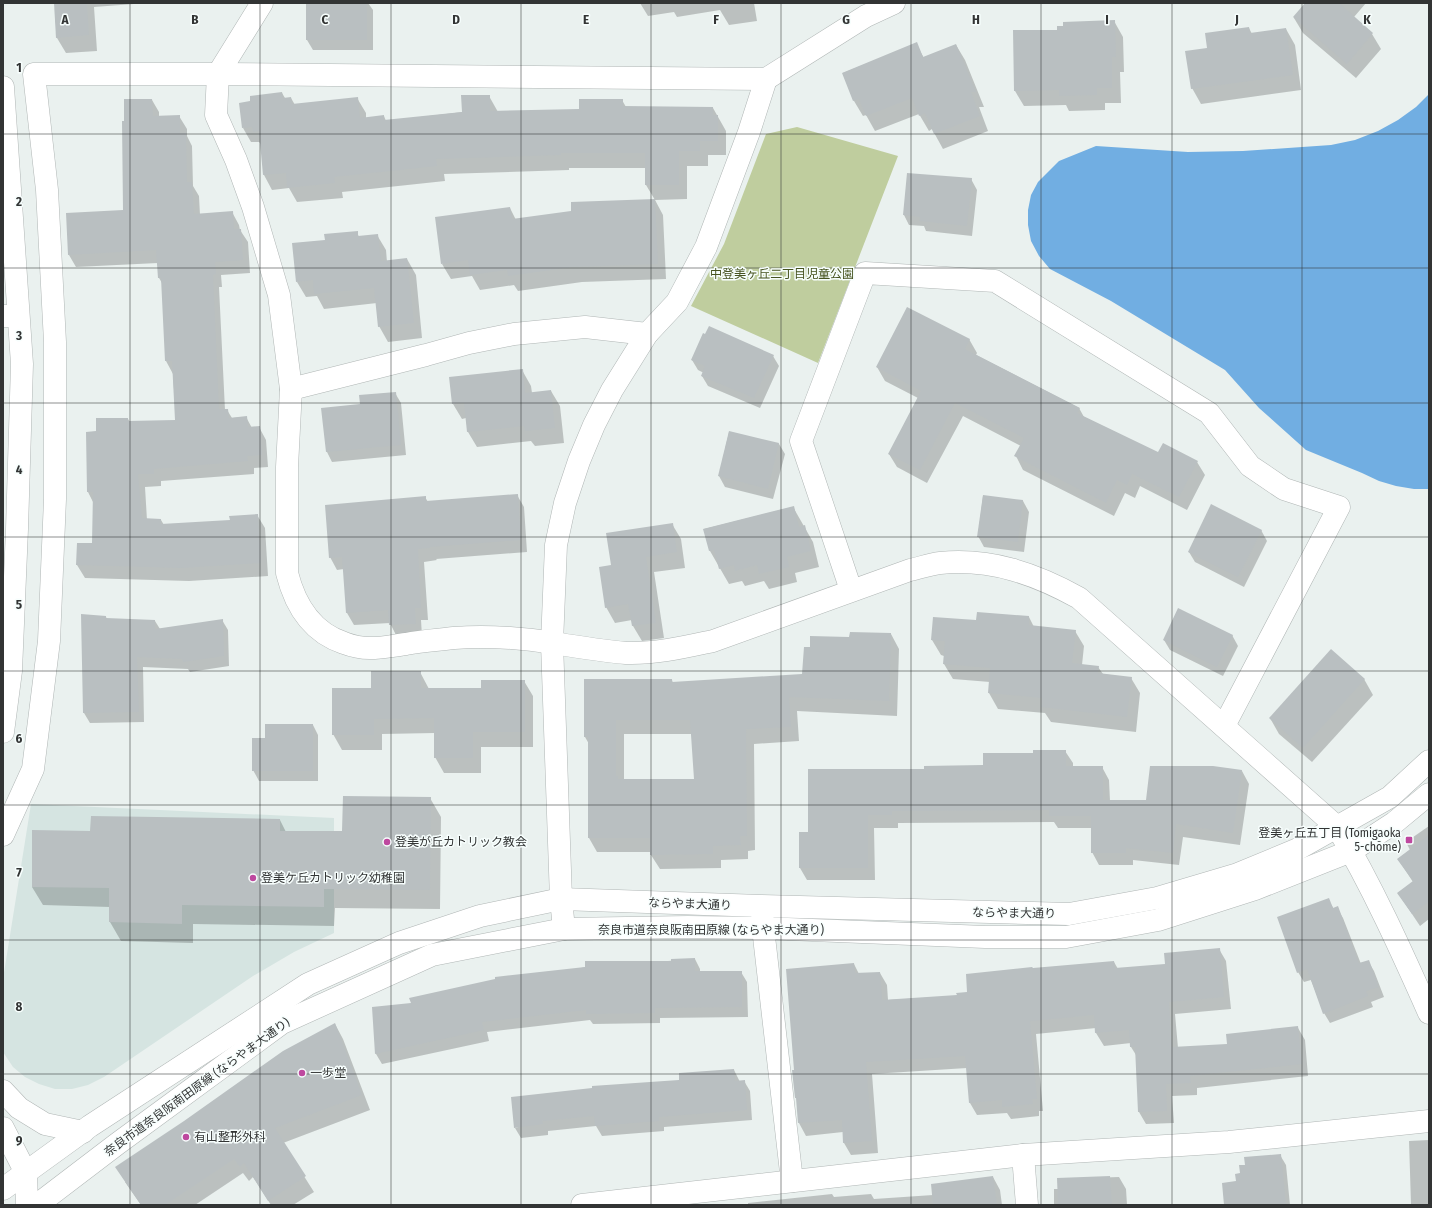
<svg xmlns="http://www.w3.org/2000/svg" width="1432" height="1208" font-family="'Fira Sans Condensed','Noto Sans JP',sans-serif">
	<rect width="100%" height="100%" fill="#eaf1ef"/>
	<polygon fill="#d5e4e1" points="31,804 334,818 334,933 294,952 253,976 104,1077 88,1085 72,1089 55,1089 39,1084 25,1077 13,1067 3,1052 3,979"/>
	<polygon fill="#bfcd9e" points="797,127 898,156 818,363 691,306 724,244 766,134"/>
	<polygon fill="#71aee2" points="1429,94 1429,489 1414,489 1396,486 1379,481 1362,473 1306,450 1259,408 1225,370 1111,301 1050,269 1039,256 1031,241 1028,225 1028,210 1031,195 1038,182 1059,161 1096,146 1188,152 1243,151 1331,145 1355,140 1378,131 1398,120 1416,107"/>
	<g fill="#0003" fill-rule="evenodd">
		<polygon points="55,3 134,3 134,4 94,7 97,51 66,53 57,38"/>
		<polygon points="307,3 368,3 373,10 373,50 313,50 307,40"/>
		<polygon points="640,3 754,3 757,21 729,25 720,10 677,17 674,12 648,16"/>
		<polygon points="1307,3 1366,3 1354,17 1372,34 1381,49 1356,78 1303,33 1294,18"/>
		<polygon points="1114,21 1123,37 1124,72 1120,72 1121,103 1105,103 1105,110 1069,111 1066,105 1024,106 1015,91 1058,31"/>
		<polygon points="1249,28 1252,34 1286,29 1295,45 1301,90 1201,104 1192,88 1208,49"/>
		<polygon points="916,44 924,58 956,45 965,60 984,107 979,107 988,131 943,149 932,129 929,131 919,114 875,131 866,115 863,116 854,101 843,73"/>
		<polygon points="282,93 285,98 291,98 295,105 357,98 366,113 366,118 384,116 386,121 463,112 489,96 498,112 580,110 622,100 626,107 713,108 726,131 726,155 708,155 708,166 687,166 687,199 655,200 646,185 646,168 569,168 569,170 444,174 445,181 342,192 343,198 297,202 289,188 272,190 264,175 261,144 259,142 251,142 243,128"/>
		<polygon points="152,100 159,112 159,117 179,116 187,129 187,136 192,146 193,186 199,196 200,215 232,212 239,225 240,230 248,242 250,273 221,275 222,287 219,287 225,410 227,410 232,418 246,417 252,428 259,427 266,440 268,467 254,468 254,474 161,481 161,486 145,487 147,520 161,520 164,525 231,521 257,515 265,528 268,576 189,581 85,578 77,565 78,544 93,544 93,502 88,492 87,433 97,432 128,419 130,422 176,421 173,374 166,361 162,283 159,278 158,263 76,267 69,255 124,211"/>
		<polygon points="971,179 977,190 972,236 926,231 924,226 909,225 904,215"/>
		<polygon points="655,200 663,215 666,279 582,282 518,291 514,285 480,290 472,276 451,279 442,264 510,208 516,220"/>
		<polygon points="357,232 359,237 377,235 386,250 387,262 407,259 416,275 422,338 388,342 379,326 377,303 324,309 317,296 306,297 297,282 326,241"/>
		<polygon points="969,339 977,353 976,355 1079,408 1084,417 1158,453 1197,462 1205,475 1187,510 1140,486 1135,498 1125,493 1114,516 1023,470 1016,456 1021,446 963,416 927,483 897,467 889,454 918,398 885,381 877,367"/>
		<polygon points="773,356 779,366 760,408 708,386 702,376 704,373 698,370 692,360"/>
		<polygon points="522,370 531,386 532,393 551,391 560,406 564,443 535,446 531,441 477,447 468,432 466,418 462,419 453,404"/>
		<polygon points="395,393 401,403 406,455 332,462 327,452 322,409 361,405"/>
		<polygon points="729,432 779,444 785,454 773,499 725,487 719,476"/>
		<polygon points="517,495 524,507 527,552 436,559 437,560 424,562 428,620 421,620 422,636 397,637 390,623 354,625 347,613 344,569 337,570 330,557 425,497 428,502"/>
		<polygon points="983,496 1023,501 1029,512 1024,552 984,547 978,536"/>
		<polygon points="793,507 813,542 819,567 795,573 797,582 769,589 764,581 745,586 742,581 729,584 710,551 704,529"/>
		<polygon points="672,524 681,539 685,568 654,572 664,638 642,641 633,626 632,620 615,623 606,607 612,566"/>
		<polygon points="1261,530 1267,541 1244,587 1195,562 1189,552"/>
		<polygon points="106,617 107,619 155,621 160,629 222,620 228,630 229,666 190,672 188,669 143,667 144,722 90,723 84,713"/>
		<polygon points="1029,617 1034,627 1075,631 1084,646 1082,665 1098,667 1103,674 1131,678 1140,693 1136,732 1051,722 1045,713 998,709 989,693 990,682 953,679 944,664 944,656 941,655 932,640 977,621"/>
		<path d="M891,634l8,15 -2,67 -100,-5 2,30 -45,3 1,106 -7,1v8l-27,1v8l-61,1 -9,-14v-3h-54l-8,-14v-94l-4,-7 87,-57 1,3 130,-8 8,-27 39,-10zM624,734h68l3,46h-71z"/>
		<polygon points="1232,635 1238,646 1223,676 1170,650 1164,640"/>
		<polygon points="420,672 429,689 482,689 524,681 533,696 533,747 481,747 481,773 444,773 435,757 435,733 382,734 382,750 342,750 333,734 372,689"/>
		<polygon points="1364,679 1373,695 1312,762 1279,734 1270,718"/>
		<polygon points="313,725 318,735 318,781 259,781 253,770 266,739"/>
		<polygon points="1065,751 1073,763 1073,767 1102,767 1109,780 1110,801 1147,801 1242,771 1249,784 1240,845 1183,837 1179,865 1133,860 1133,865 1099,865 1092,852 1092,828 1058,828 1054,822 898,823 898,828 874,828 875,880 807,880 800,868 809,833 925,770 984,766 1034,754"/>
		<polygon points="430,798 441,817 440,909 335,908 334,926 193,924 193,943 121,941 110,922 110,907 43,905 32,887 91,832 280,820 286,832 343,832"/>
		<polygon points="1429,826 1429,919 1420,926 1398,893 1413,882 1398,859 1410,850 1406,842"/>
		<polygon points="1328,900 1334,909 1337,908 1343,918 1361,964 1368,961 1374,971 1384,997 1371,1002 1373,1007 1330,1023 1324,1013 1311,980 1304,982 1298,972"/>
		<polygon points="1219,949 1226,961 1231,1009 1175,1014 1178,1048 1228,1045 1298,1028 1305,1040 1308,1076 1197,1088 1197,1095 1172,1096 1174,1123 1146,1124 1139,1112 1136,1055 1131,1047 1131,1043 1104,1046 1096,1033 1096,1028 1036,1034 1043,1111 1039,1111 1039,1116 1011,1119 1007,1113 977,1115 970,1103 967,1068 872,1074 878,1153 851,1155 844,1143 843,1132 806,1136 799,1123 795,1071 854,964 859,974 880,973 887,985 888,1000 958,996 1033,969 1114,962 1118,969 1166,965"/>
		<polygon points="695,959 700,969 700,972 741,972 747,982 748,1017 660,1018 660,1023 593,1024 590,1020 487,1032 489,1041 382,1064 376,1054 373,1008 412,1004 586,967"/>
		<polygon points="335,1024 343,1039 370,1110 283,1143 314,1192 293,1205 271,1205 253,1177 249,1181 243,1173 195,1205 141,1205 125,1182"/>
		<polygon points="734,1070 740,1082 744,1081 750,1091 752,1120 664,1127 664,1131 602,1136 596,1126 548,1131 548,1135 521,1138 515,1128 681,1081"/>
		<polygon points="1429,1140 1429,1205 1411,1205 1409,1141"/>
		<polygon points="1280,1155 1286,1165 1290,1205 1225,1205 1246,1165"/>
		<polygon points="993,1177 1000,1190 1002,1205 748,1205 748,1203 832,1194 834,1197 871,1194 874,1199 933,1195"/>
		<polygon points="1119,1177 1126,1189 1127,1205 1054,1205 1054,1189 1058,1189 1058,1179"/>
	</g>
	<g fill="#b9bfc1" fill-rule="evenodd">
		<polygon points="54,3 87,3 89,35 56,38"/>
		<rect x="306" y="3" width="61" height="37"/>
		<polygon points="1305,3 1339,3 1373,33 1347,64 1293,17"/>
		<polygon points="1115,20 1116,57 1112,57 1112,88 1097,88 1097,95 1059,96 1059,90 1014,91 1013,30 1057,30 1057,26 1063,26 1063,22"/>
		<polygon points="1249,27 1250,33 1286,28 1293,75 1191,89 1185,51 1207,48 1205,33"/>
		<polygon points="917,42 923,57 956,44 976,92 971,92 980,116 934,134 925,113 919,116 912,98 866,116 859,99 853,101 842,73"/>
		<polygon points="282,92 283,98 291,97 292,104 358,97 360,118 384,115 384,120 462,112 461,95 490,95 490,111 579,109 579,99 623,99 623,106 713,107 713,115 718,115 718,141 700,141 700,151 679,151 679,185 645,185 645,153 561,153 561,155 436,159 437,166 334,177 335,183 287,188 286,173 263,175 259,131 253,132 252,127 242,128 239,103 250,101 250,96"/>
		<polygon points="124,99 152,99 153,116 180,115 180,133 186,133 187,182 192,182 194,214 233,211 234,229 241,229 243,260 215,262 216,274 213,275 219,409 228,409 229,418 247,416 248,427 260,426 262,455 247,456 248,461 154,469 154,474 138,474 142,518 161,519 161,524 230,520 229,516 258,514 261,563 182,568 76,565 77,543 92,543 93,492 87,492 86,432 96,431 96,418 128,418 128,421 175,420 172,361 165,361 161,278 158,278 156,250 68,255 66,213 123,210 122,121 124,121"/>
		<polygon points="907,173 972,178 967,226 919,221 920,217 903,215"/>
		<polygon points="655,199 658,264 573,267 508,276 507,270 470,275 468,260 441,264 435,217 510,207 512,219 571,211 571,202"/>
		<polygon points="358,231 358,236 378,234 381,261 407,258 414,323 378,327 374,288 314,294 313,280 296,282 292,243 325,240 324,234"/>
		<polygon points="907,307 970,339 965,349 1080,408 1077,413 1158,452 1163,443 1198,461 1179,497 1132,474 1127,485 1117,480 1106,503 1014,456 1024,438 955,403 920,470 888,454 921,391 876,367"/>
		<polygon points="709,326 774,355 754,398 701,376 705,366 691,360 703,333 705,334"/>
		<polygon points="523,369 525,393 551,390 555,428 525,431 524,426 467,432 464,403 452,404 449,377"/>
		<polygon points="396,392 401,445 326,452 321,408 360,404 359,395"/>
		<polygon points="729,431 779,443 768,489 718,476"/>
		<polygon points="518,494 521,540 430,547 430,548 418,549 421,608 415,608 416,624 389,625 388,610 346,613 342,557 329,558 325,505 426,496 426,501"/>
		<polygon points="983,495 1023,500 1018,542 977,537"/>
		<polygon points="1211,504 1262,530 1238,577 1188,552"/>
		<polygon points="794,506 799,527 805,525 811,551 787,557 789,567 759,574 757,565 735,571 734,565 719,569 714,550 709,551 703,529"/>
		<polygon points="673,523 677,552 646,557 656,623 632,626 628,604 605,608 599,567 611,565 606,533"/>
		<polygon points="1178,608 1233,635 1217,667 1163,640"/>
		<polygon points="977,612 1029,616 1029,625 1076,630 1072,663 1099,666 1098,673 1132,677 1127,717 1041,707 1042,698 988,693 990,668 943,664 945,641 931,640 933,617 976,620"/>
		<polygon points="81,614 106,616 106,618 155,620 155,629 223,619 224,656 183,662 182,659 137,657 139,712 83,713"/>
		<path d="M850,632l41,1 -2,68 -100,-4 2,30 -45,2 1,107h-7l1,9 -28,1v8l-63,1v-17h-62v-101h-4v-58h88v3l130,-8 2,-27h6v-11l39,1zM616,720h74l4,59h-76v-3h-2z"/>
		<polygon points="1331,649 1365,679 1303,748 1269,718"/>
		<polygon points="371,671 421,671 421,688 481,688 481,680 525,680 525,732 473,732 473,758 434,758 434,718 374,719 374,735 332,735 332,688 371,688"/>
		<polygon points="265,724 313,724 313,771 252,771 252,738 265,738"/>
		<polygon points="1033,750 1066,750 1066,766 1103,766 1103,800 1146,800 1150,766 1213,766 1242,770 1233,833 1176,824 1173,853 1126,848 1126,853 1091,853 1091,816 1049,816 1049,810 892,811 892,815 868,815 868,868 799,868 799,832 808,832 808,769 924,769 924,766 983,765 983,753 1033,753"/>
		<polygon points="343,796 431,797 430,890 324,889 324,907 182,905 182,924 109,922 109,888 32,887 32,830 90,831 91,816 280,819 280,831 342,831"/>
		<polygon points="1429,835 1429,904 1428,902 1412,914 1397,893 1413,881 1397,859"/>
		<polygon points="1329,898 1333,908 1338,906 1359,963 1369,960 1379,987 1366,991 1368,996 1323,1014 1307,969 1297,973 1277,917"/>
		<polygon points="1220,948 1224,997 1169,1002 1172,1047 1227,1044 1226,1034 1298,1026 1302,1064 1190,1076 1191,1083 1166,1084 1167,1111 1138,1112 1135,1047 1130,1047 1129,1030 1095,1033 1094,1015 1030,1021 1037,1099 1032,1099 1033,1104 1002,1107 1002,1100 969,1103 965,1056 866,1062 872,1141 843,1143 842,1120 798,1123 796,1098 795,1098 792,1070 794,1070 786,969 854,963 855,973 880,972 882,1000 957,995 956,993 967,992 966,974 1032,967 1033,968 1114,961 1115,968 1165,964 1164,953"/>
		<polygon points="695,958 695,971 742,971 742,1007 655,1008 655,1013 586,1014 586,1010 482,1022 484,1030 375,1054 372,1007 411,1003 409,998 495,979 495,977 585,967 585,961 671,961 671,959"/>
		<polygon points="335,1023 362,1095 275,1128 306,1176 268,1201 244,1163 240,1167 234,1159 165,1205 141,1205 115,1167 184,1121 283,1051"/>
		<polygon points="734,1069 735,1081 745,1080 747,1110 659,1117 659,1121 595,1126 594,1116 542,1121 543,1124 514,1128 511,1097 592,1088 592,1086 679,1080 679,1073"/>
		<polygon points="1281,1154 1286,1205 1224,1205 1222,1183 1236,1181 1235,1174 1240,1173 1239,1165 1245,1165 1244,1157"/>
		<polygon points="993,1176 997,1205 933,1205 931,1184"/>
		<polygon points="1110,1176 1112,1205 1058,1205 1057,1178"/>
	</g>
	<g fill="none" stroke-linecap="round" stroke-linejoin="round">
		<defs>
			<g id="minor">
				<path d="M262,3l-44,71 -2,41 20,45 17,47 26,88 12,94 -4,78v106c8,32 24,59 57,70 24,9 38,4 62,1 16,-3 32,-4 48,-6 34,-3 67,0 100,5 24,4 48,8 72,10 30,1 59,-6 87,-12l197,-71c10,-2 20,-6 30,-7 51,-5 96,11 139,35l258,229c35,59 64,123 92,186"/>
				<polyline points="3,316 18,316"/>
				<polyline points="291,389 426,355 469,343 514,334 585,327 647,334"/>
				<polyline points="851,590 801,441 865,273 995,281 1209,413 1250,466 1284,489 1339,507 1224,726"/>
				<polyline points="3,835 33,769 49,641 55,499 55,342 47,190 34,74 218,74 766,79 866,16 894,3"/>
				<polyline points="762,910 763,928 792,1181"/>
				<polyline points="564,929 561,899 552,643 556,545 565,503 579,461 594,425 612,390 647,334 677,302 706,247 749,132 766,79"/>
				<polyline points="1023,1155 1027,1205"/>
				<polyline points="582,1205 1023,1155 1229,1142 1429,1121"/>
			</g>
			<g id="tertiary">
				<polyline points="3,87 22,364 17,529 11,671 3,732"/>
				<polyline points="3,1091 19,1108 45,1124 83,1132"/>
				<polyline points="3,1128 26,1173 27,1205"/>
				<polyline points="3,1189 90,1126 308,984 399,943 480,916 561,899 761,906 1069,914 1157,898 1238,874 1296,850 1390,797 1429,761"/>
				<polyline points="37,1205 117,1144 282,1023 432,955 564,929 688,927 763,928 985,937 1066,937 1158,920 1255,889 1351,851 1394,823 1429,794"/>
			</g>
		</defs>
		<use href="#minor" stroke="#b0b6b5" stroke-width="23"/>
		<use href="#tertiary" stroke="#b0b6b5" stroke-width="23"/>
		<use href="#minor" stroke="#fff" stroke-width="22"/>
		<use href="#tertiary" stroke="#fff" stroke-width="22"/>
	</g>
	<path fill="none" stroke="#323434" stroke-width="1" stroke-opacity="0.55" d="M130,3v1202M260,3v1202M391,3v1202M521,3v1202M651,3v1202M781,3v1202M911,3v1202M1041,3v1202M1172,3v1202M1302,3v1202M3,134h1426M3,268h1426M3,403h1426M3,537h1426M3,671h1426M3,805h1426M3,940h1426M3,1074h1426"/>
	<g fill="#be489f" stroke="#f7fefd" stroke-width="1.5">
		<rect x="1405" y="836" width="8" height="8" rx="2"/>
		<circle cx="387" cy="842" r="4"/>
		<circle cx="253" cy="878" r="4"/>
		<circle cx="302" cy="1073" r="4"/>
		<circle cx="186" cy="1137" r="4"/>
	</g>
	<g text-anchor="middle" stroke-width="3" stroke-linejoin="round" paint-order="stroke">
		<g font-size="12" fill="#46531f" stroke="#f7fefd">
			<text x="782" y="278">中登美ヶ丘二丁目児童公園</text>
		</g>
		<g font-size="12" fill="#323434" stroke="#f7fefd" text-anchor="start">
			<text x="1401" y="837" text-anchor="end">登美ヶ丘五丁目 (Tomigaoka<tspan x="1401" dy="14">5-chōme)</tspan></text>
			<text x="395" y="846">登美が丘カトリック教会</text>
			<text x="261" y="882">登美ケ丘カトリック幼稚園</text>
			<text x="310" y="1077">一歩堂</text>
			<text x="194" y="1141">有山整形外科</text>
		</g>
		<g font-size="12" fill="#323434" stroke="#f7fefd">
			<text transform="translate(690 904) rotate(2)" y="4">ならやま大通り</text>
			<text transform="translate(1014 913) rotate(1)" y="4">ならやま大通り</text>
			<text x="711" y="934">奈良市道奈良阪南田原線 (ならやま大通り)</text>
			<text transform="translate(197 1087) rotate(-36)" y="4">奈良市道奈良阪南田原線 (ならやま大通り)</text>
		</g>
	</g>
	<g font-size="13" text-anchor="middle" font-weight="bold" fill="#323434" stroke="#f7fefd" stroke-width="3" stroke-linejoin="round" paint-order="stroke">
		<text x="65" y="24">A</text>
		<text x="195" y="24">B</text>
		<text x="325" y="24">C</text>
		<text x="456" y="24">D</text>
		<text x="586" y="24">E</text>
		<text x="716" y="24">F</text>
		<text x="846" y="24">G</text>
		<text x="976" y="24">H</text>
		<text x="1107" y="24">I</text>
		<text x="1237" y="24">J</text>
		<text x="1367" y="24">K</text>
		<text x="19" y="72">1</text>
		<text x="19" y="206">2</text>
		<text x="19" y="340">3</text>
		<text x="19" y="474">4</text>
		<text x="19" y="609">5</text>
		<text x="19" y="743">6</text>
		<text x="19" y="877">7</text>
		<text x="19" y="1011">8</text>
		<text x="19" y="1145">9</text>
	</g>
	<rect width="1432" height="1208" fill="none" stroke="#323434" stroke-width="8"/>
</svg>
